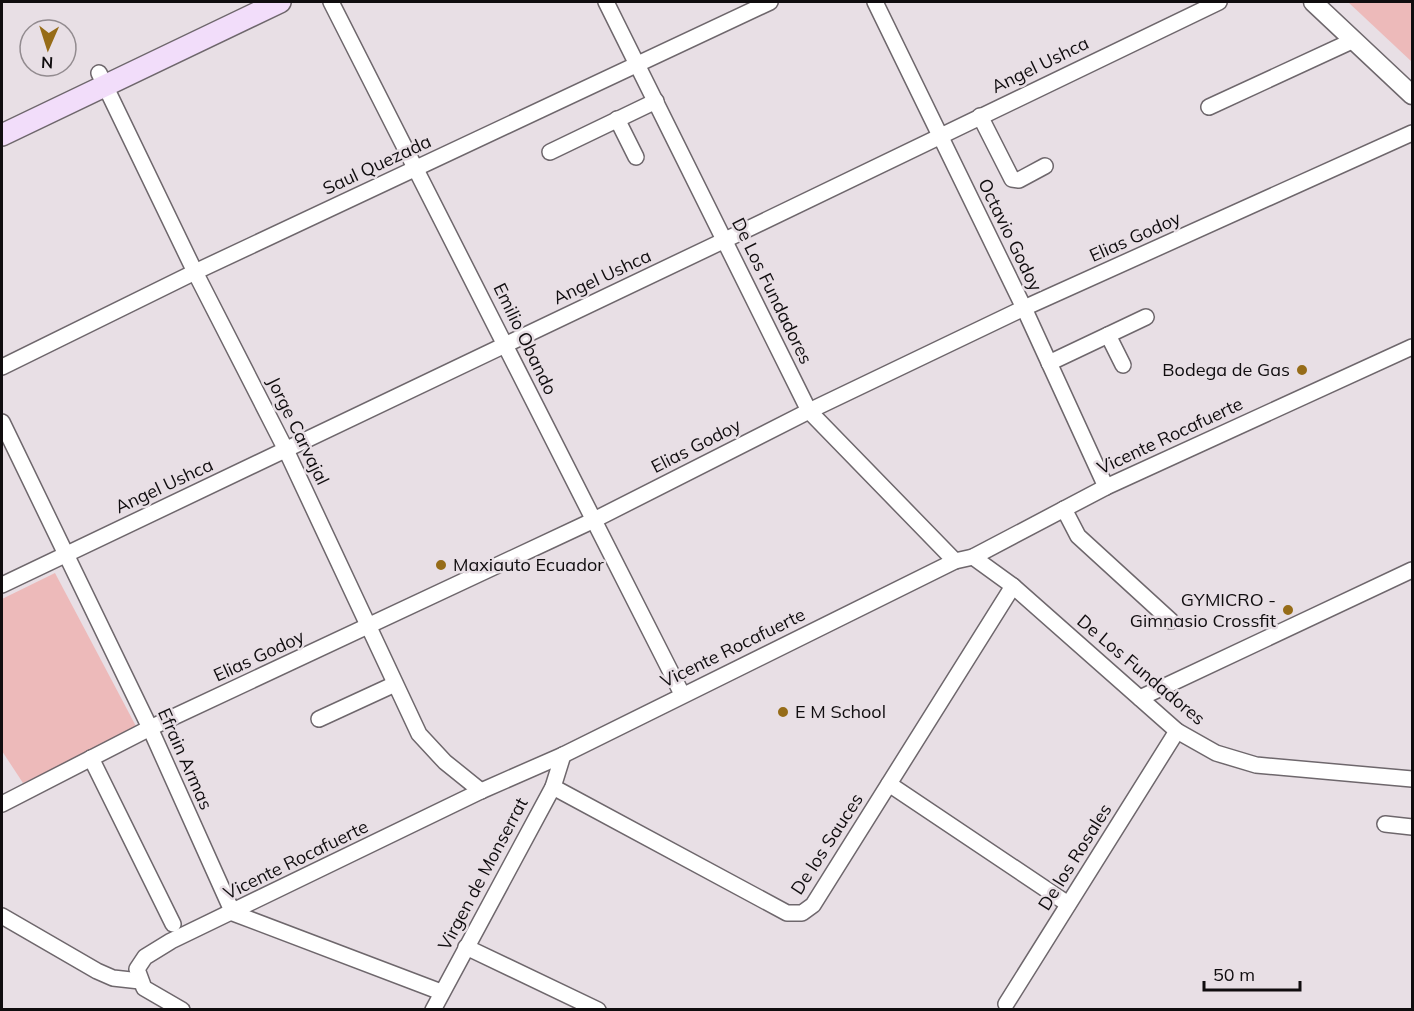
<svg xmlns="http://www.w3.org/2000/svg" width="1414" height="1011" font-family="Mulish,sans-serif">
	<rect width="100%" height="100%" fill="#e8dfe5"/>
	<g fill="#edbaba">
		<polygon points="1348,2 1412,2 1412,62"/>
		<polygon points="55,573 138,730 23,783 2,751 2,599"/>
	</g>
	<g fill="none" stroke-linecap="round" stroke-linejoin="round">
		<defs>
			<g id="minor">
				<polyline points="331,2 682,694"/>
				<polyline points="606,2 809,411 955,561"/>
				<polyline points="875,2 1024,308 1106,487"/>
				<polyline points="99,73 195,272 286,450 419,734 445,762 481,791"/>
				<polyline points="1209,107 1354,40"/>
				<polyline points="980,116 1012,179 1019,180 1045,166"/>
				<polyline points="617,119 636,157"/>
				<polyline points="550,152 656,101"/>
				<polyline points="1108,335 1123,365"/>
				<polyline points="1049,363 1146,317"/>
				<polyline points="2,367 195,272 770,2"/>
				<polyline points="2,422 150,728 233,913 441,992"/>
				<polyline points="1064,509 1078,536 1171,621"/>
				<polyline points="973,557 1013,586 1177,731 1216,753 1256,765 1412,779"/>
				<polyline points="2,585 725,240 1219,2"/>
				<polyline points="1140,698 1412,570"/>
				<polyline points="319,719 395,684"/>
				<polyline points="91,758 173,924"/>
				<polyline points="889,784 1068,904"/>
				<polyline points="553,787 787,913 802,913 813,905 1013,586"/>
				<polyline points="2,804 150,728 592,521 809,411 1024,308 1412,133"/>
				<polyline points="1385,824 1412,827"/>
				<polyline points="2,916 97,971 113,978 140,981"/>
				<polyline points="466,947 598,1010"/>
				<polyline points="1006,1004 1177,731"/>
				<polyline points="182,1010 144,988 137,969 145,957 171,941 481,791 563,755 955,561 973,557 1106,487 1412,347"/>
				<polyline points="433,1010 553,787 563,755"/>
			</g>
			<polyline id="tertiary" points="1313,2 1412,95"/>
			<polyline id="secondary" points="2,135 280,2"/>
		</defs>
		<use href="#minor" stroke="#6e676c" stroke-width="18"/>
		<use href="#tertiary" stroke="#6e676c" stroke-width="21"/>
		<use href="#secondary" stroke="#6e676c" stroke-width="24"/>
		<use href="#minor" stroke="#fff" stroke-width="15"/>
		<use href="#tertiary" stroke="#fff" stroke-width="18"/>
		<use href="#secondary" stroke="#f2ddfa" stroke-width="21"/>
	</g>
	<g fill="#966c18" stroke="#e8dfe5" stroke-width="2">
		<circle cx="1302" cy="370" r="6"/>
		<circle cx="441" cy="565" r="6"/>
		<circle cx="1288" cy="610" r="6"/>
		<circle cx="783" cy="712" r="6"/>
	</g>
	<g text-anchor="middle" stroke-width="5" stroke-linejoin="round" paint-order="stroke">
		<g font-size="18" fill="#100d0f" stroke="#e8dfe5">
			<text transform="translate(1040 65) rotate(-26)" y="6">Angel Ushca</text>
			<text transform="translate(377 165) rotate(-25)" y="6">Saul Quezada</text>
			<text transform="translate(1010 235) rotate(64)" y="6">Octavio Godoy</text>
			<text transform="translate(1135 237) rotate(-24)" y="6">Elias Godoy</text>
			<text transform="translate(602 277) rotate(-25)" y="6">Angel Ushca</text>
			<text transform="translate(772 291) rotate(64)" y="6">De Los Fundadores</text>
			<text transform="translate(525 339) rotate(64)" y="6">Emilio Obando</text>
			<text transform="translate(298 431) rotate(64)" y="6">Jorge Carvajal</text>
			<text transform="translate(1170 436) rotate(-25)" y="6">Vicente Rocafuerte</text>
			<text transform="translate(696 446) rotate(-27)" y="6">Elias Godoy</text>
			<text transform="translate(164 486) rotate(-25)" y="6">Angel Ushca</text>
			<text transform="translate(733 648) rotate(-26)" y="6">Vicente Rocafuerte</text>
			<text transform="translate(259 656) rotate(-25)" y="6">Elias Godoy</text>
			<text transform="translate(1141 670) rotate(40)" y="6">De Los Fundadores</text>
			<text transform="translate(185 759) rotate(66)" y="6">Efrain Armas</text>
			<text transform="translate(827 844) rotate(-57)" y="6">De los Sauces</text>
			<text transform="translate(1075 857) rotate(-58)" y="6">De los Rosales</text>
			<text transform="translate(296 860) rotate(-26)" y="6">Vicente Rocafuerte</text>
			<text transform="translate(483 874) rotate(-62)" y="6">Virgen de Monserrat</text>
		</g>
		<g font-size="18" fill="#100d0f" stroke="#e8dfe5" text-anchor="end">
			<text x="1290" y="376">Bodega de Gas</text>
			<text x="453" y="571" text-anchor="start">Maxiauto Ecuador</text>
			<text x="1276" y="606">GYMICRO -<tspan x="1276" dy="21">Gimnasio Crossfit</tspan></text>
			<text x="795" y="718" text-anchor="start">E M School</text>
		</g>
	</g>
	<rect width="1414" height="1011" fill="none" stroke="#100d0f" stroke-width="6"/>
	<g transform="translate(48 48) rotate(183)"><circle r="28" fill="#e8dfe5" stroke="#928b8f" stroke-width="1.5"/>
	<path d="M0-4.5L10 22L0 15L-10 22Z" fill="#966c18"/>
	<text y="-9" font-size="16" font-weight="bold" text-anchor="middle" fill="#100d0f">N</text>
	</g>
	<path d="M1204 981v9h96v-9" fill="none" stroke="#100d0f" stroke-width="3"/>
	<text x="1213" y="981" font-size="18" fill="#100d0f" stroke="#e8dfe5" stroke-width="4.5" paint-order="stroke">50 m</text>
</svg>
